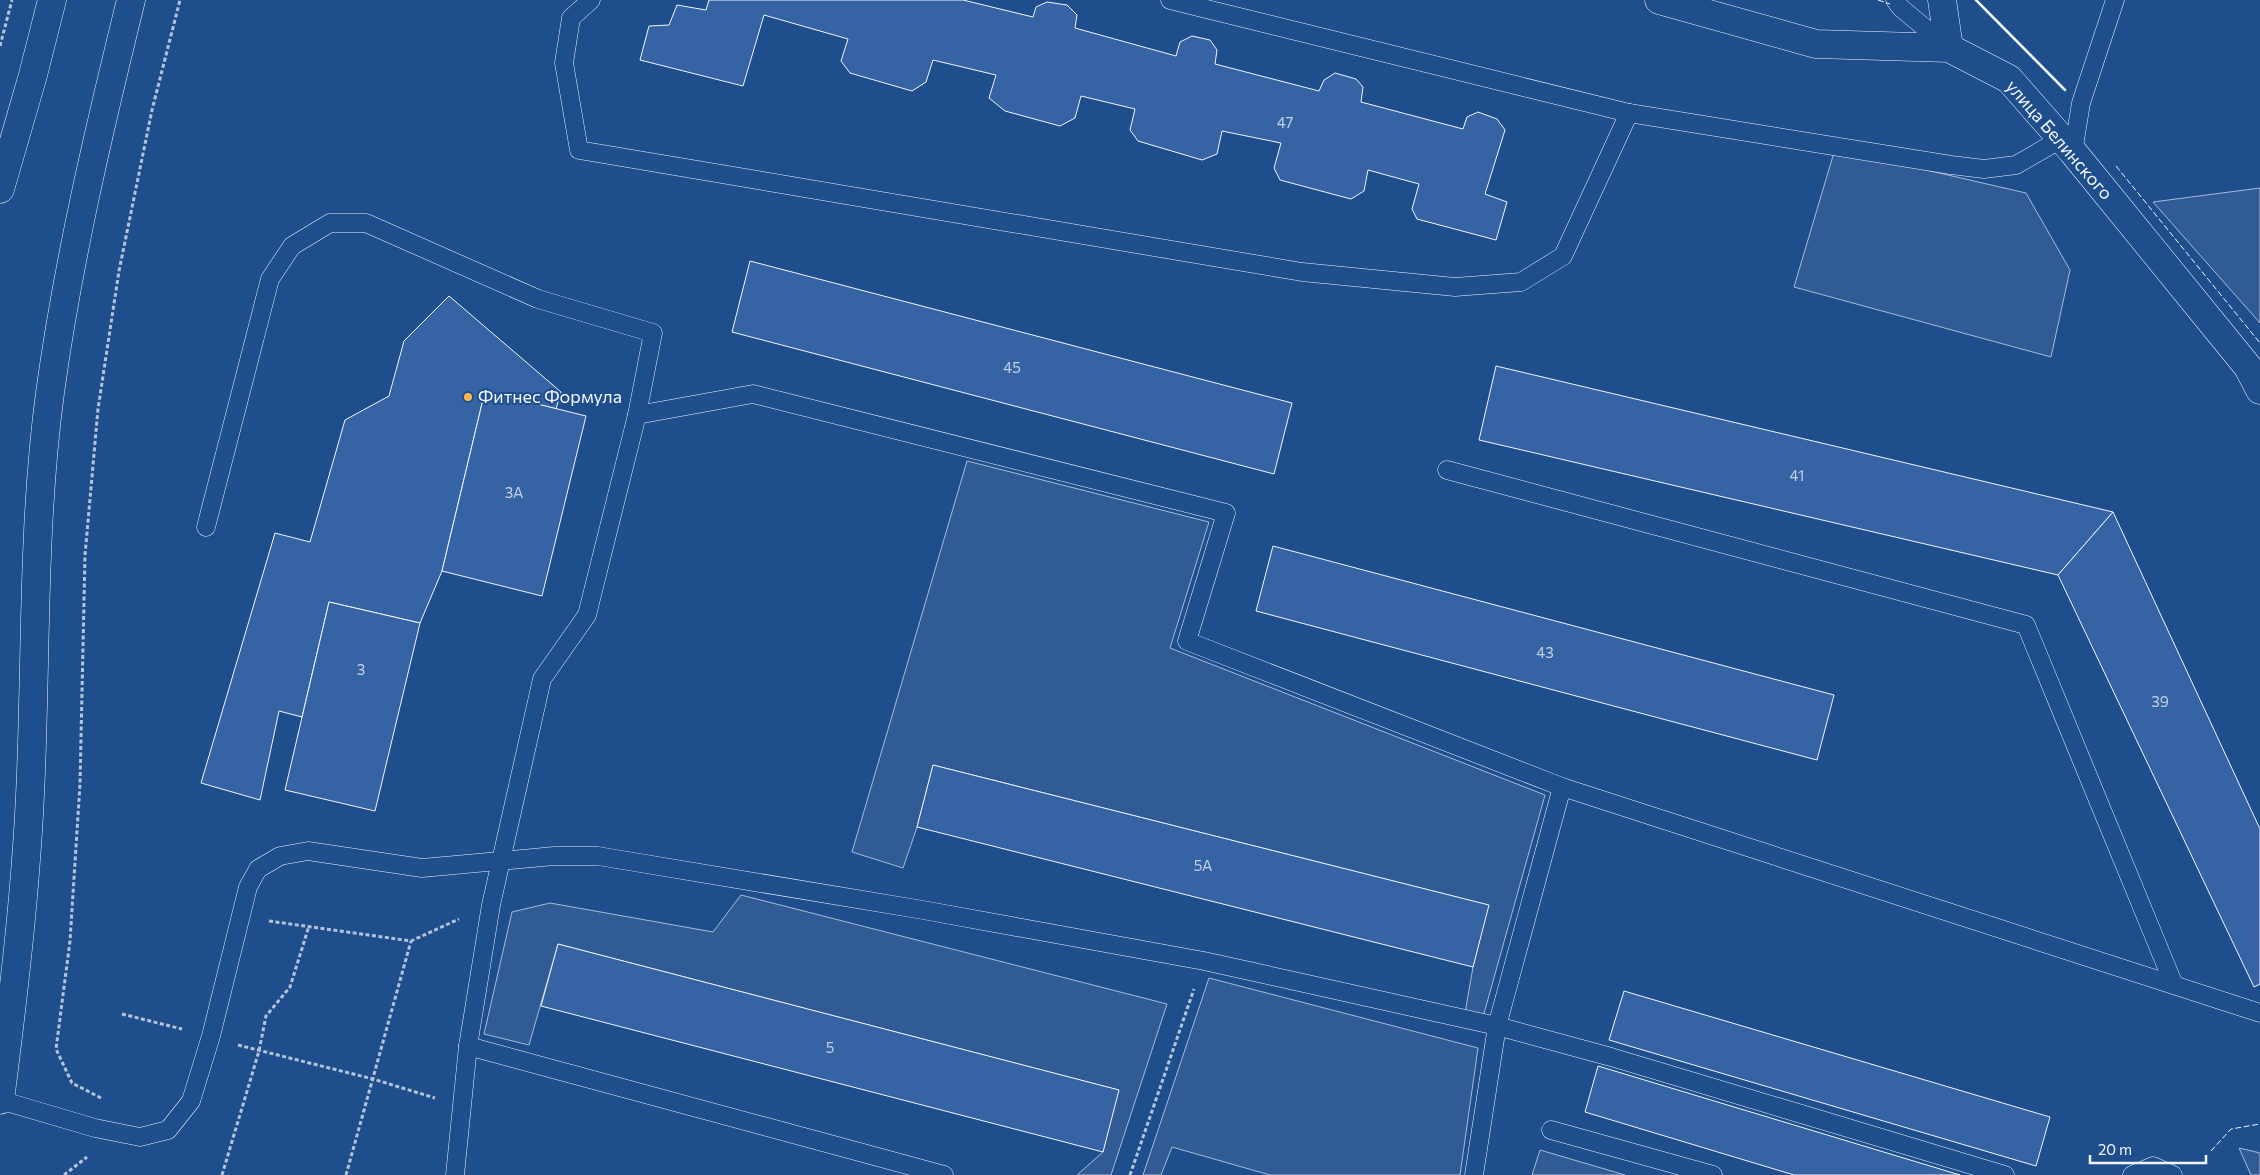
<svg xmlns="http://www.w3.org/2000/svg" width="2260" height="1175" font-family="Commissioner,sans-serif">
	<rect width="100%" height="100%" fill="#1f4e8c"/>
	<g fill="#305b95" stroke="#a8bbd7">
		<polygon points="1835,149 2026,193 2070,270 2051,357 1794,287"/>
		<polygon points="2260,188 2260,323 2153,202"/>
		<polygon points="967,461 1209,522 1170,648 1545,795 1483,1017 1465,1013 1473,967 1488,905 933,765 917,827 903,868 852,852"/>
		<polygon points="741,895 1167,1004 1111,1175 1077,1175 1103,1152 1118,1090 558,944 529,1045 484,1034 512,912 550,903 713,932"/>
		<polygon points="1209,978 1478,1048 1460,1175 1270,1175 1172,1147 1161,1175 1143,1175"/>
		<polygon points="2239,1148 2260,1153 2260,1175 2251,1175"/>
		<polygon points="1540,1150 1625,1175 1532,1175"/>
	</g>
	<g fill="#3563a3" stroke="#f2f6ff">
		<polygon points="709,0 963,0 1033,17 1036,7 1047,2 1067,5 1077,15 1075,28 1176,56 1180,42 1192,36 1210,40 1217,50 1215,64 1319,91 1324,80 1335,73 1356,79 1363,87 1361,102 1463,129 1467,117 1478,112 1497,119 1505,130 1485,194 1507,202 1496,240 1417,219 1412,209 1419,184 1368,170 1364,191 1351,199 1280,180 1274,168 1281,143 1222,131 1217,154 1202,160 1138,141 1130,130 1135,109 1081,96 1075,118 1060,126 1005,111 989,98 996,75 933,60 926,82 912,91 850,73 841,61 848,39 764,15 743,86 640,60 649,26 669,25 677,5 706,10"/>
		<polygon points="750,261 1292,403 1274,474 732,332"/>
		<polygon points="449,296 561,392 556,409 485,391 442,571 420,623 329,602 302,717 279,711 260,800 201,783 275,533 310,542 345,420 389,396 404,341"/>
		<polygon points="1496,366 2113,512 2058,575 1479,440"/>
		<polygon points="485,391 586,416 542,596 442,571"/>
		<polygon points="2113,512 2260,829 2260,984 2254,987 2058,575"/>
		<polygon points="1273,546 1834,695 1817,760 1256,611"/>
		<polygon points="329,602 420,623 375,811 285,790"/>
		<polygon points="933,765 1489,905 1473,967 917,827"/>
		<polygon points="558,944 1119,1090 1103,1152 541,1006"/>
		<polygon points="1624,991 2050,1117 2036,1166 1609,1040"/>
		<polygon points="1598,1066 1960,1175 1794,1175 1585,1112"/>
	</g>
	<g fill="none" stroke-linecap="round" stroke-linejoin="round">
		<defs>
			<g id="lane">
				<polyline points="591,0 571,18 564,63 579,150 1302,272 1455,287 1521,282 1563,256 1629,113"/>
				<polyline points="1170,0 1629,113 1951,165 1984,169 2016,165 2061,139"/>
				<polyline points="1895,0 1901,8 1949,48"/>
				<polyline points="2073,152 2081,103 2115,0"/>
				<polyline points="1447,470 2026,625 2174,985"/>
				<polyline points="206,527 270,279 292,246 330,223 366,223 538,299 653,333 637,415"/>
				<polyline points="0,1100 95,1128 140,1137 168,1130 191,1101 211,1036 248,887 258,869 280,856 308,851 422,868 554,856 598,856 923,910 1204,961 1497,1026 1611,1057 2005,1175"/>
				<polyline points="1551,1130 1713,1175"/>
				<polyline points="455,1175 468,1046"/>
				<polyline points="944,1175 468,1046 491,905 542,679 587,615 637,415 753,394 1226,513 1187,641 1562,787 2260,1013"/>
				<polyline points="1474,1175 1497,1026 1562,787"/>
				<polyline points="2132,1175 2153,1166 2173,1175"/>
			</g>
			<g id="street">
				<polyline points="1659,0 1816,44 1949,48 2009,79 2073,152 2248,367 2260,390"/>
				<polyline points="1942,0 1949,48"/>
			</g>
			<g id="primary">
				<polyline points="0,189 33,75 52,0"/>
				<path d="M0,1100c14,-109 27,-218 31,-328 5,-126 2,-253 19,-379 18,-132 49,-263 81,-393"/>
			</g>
		</defs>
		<use href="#lane" stroke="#f2f6ff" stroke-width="19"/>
		<use href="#street" stroke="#f2f6ff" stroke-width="29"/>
		<use href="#primary" stroke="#f2f6ff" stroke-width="29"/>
		<g stroke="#b3c4dc" stroke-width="3" stroke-dasharray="4 2.5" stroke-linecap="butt">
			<polyline points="0,46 12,0"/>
			<polyline points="269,921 411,941 459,919"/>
			<polyline points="122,1014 182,1029"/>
			<polyline points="238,1045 373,1079 435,1098"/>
			<polyline points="101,1098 72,1083 56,1049 70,941 80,784 85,555 98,409 119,271 152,110 180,0"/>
			<polyline points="64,1175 87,1157"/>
			<polyline points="222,1175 259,1051 266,1016 290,987 309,926"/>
			<polyline points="346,1175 411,941"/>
			<polyline points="1130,1175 1194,989"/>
		</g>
		<use href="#lane" stroke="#1f4e8c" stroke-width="18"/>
		<use href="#street" stroke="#1f4e8c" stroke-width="28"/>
		<use href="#primary" stroke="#1f4e8c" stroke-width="28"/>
		<g stroke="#f2f6ff" stroke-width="1" stroke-dasharray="6 2.5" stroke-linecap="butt">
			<polyline points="1878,0 1890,4"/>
			<polyline points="2116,166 2260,343"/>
			<polyline points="2211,1151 2231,1129 2260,1124"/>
		</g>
		<polyline stroke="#f2f6ff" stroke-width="2.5" points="1976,0 2065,90"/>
	</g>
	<circle fill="#ffb74d" stroke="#1f4e8c" stroke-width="2" cx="468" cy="397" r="5"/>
	<g text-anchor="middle" stroke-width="4" stroke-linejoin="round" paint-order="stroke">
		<g font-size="15" fill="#c3d1e8">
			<text x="1285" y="128">47</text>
			<text x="1012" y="373">45</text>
			<text x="1797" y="481">41</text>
			<text x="514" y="498">3А</text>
			<text x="1545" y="658">43</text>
			<text x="361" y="675">3</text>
			<text x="2160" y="707">39</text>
			<text x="1203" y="871">5А</text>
			<text x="830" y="1053">5</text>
		</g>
		<g font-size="18" fill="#f2f6ff" stroke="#1f4e8c">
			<text transform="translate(2059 140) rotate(49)" y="6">улица Белинского</text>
		</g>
		<g font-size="18" fill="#f2f6ff" stroke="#1f4e8c" text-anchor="start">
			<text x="478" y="403">Фитнес Формула</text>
		</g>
	</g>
	<path d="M2090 1155v8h116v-8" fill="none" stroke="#f2f6ff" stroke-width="2.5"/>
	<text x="2098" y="1155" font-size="15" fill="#f2f6ff" stroke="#1f4e8c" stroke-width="4" paint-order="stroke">20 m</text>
</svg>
